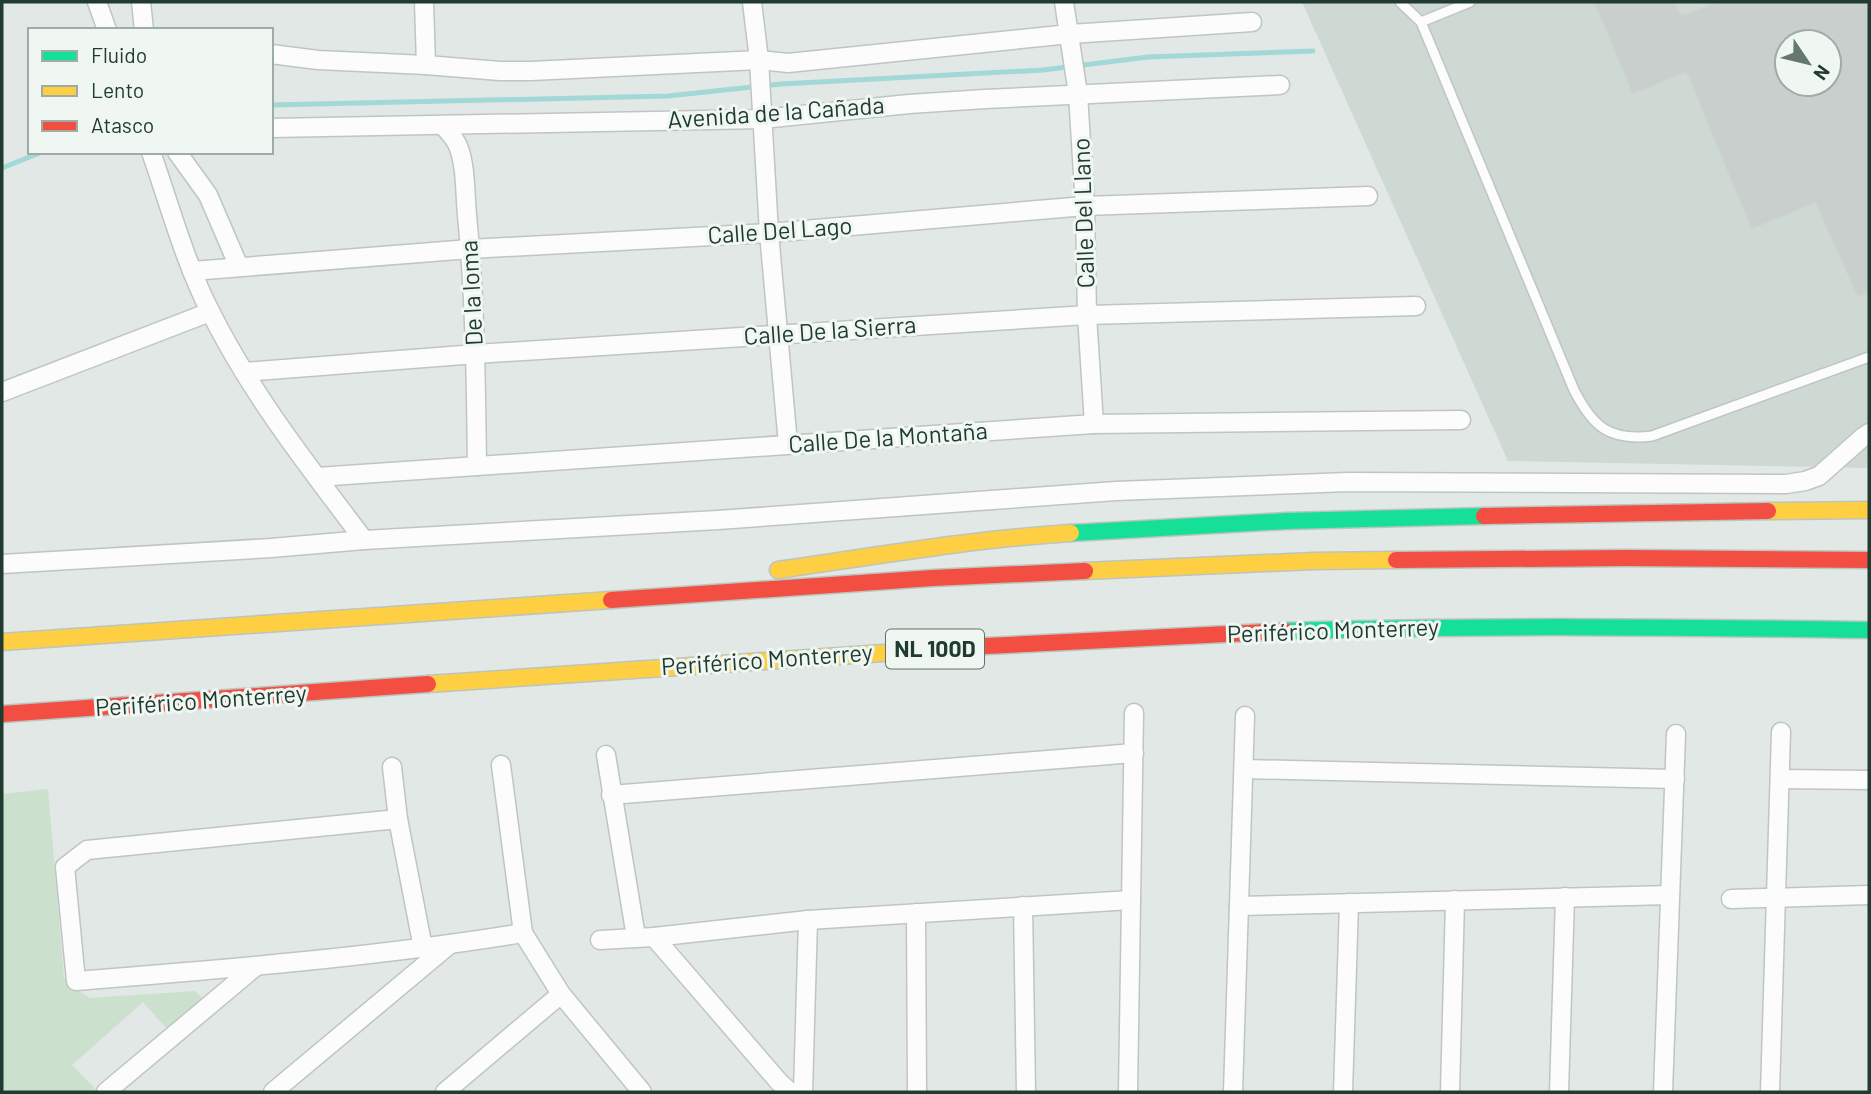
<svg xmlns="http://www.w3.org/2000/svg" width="1871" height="1094" font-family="Barlow,sans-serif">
	<rect width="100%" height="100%" fill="#e2e8e5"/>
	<path fill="#cfd9d4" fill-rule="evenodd" d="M1302,2h567v466l-361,-7zM1787,42h42v42h-42z"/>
	<polygon fill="#cbe1ce" points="48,789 64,978 76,989 90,998 195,991 201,997 201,1004 169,1031 143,1002 72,1065 98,1092 2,1092 2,794"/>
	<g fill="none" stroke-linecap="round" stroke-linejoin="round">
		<g stroke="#a2d8d6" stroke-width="5">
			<polyline points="271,105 668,96 781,84 1043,70 1148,57 1313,51"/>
			<polyline points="2,168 42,152"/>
		</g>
	</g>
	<path fill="#c9cfcc" stroke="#cbd1cd" stroke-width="2" fill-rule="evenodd" d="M1595,2h79l7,15 38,-15h150v289l-11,5 -42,-94 -64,26 -65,-157 -54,22zM1787,42h42v42h-42z"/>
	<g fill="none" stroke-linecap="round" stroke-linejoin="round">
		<defs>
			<g id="lane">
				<path d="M1400,2l21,20 153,368c19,37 35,51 78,46l217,-79"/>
				<polyline points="1421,22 1470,2"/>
			</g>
			<g id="street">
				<polyline points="97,2 107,30"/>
				<polyline points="141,2 144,30"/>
				<polyline points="424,2 426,65"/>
				<polyline points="752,2 759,60 769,233 788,444"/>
				<polyline points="1064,2 1078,94 1085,206 1087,315 1094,424"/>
				<polyline points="271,54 318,60 426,65 500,71 531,71 759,60 788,63 1070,34 1252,22"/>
				<path d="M443,125c5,7 12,13 15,21 8,19 7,49 9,69 8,84 9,167 10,251"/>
				<polyline points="271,128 762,119 909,104 985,99 1280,85"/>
				<path d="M151,152c19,54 34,111 60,161 41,82 98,154 153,227"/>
				<polyline points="177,152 208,195 239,267"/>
				<polyline points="192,271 470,249 769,233 1085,206 1368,196"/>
				<polyline points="244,372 476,354 1087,315 1416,306"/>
				<polyline points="2,392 210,312"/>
				<polyline points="317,477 1094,424 1461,420"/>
				<polyline points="2,564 271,548 364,540 718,520 1116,491 1348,482 1786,484 1805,481 1819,476 1863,437 1869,433"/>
				<polyline points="606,755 636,937"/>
				<polyline points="501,765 523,933"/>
				<polyline points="392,767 398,819"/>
				<polyline points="1244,769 1675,779"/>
				<polyline points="1781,779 1869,780"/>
				<polyline points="611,795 1134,753"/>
				<polyline points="1731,899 1869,895"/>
				<polyline points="1023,906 1026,1092"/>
				<polyline points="1239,906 1670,895"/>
				<polyline points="916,913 917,1092"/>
				<polyline points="654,937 779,1082 790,1092"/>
				<polyline points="600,940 654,937 808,920 1131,900"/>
				<path d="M423,948l-25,-129 -311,31 -22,17 11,114c150,-12 299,-24 447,-48l38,61 81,98"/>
				<polyline points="106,1092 255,967"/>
				<polyline points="273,1092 450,944"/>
				<polyline points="445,1092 561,994"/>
				<polyline points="803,1092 808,920"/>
				<polyline points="1128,1092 1134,713"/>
				<polyline points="1233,1092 1245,716"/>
				<polyline points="1343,1092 1349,903"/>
				<polyline points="1450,1092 1455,900"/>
				<polyline points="1559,1092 1565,897"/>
				<polyline points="1663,1092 1676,734"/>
				<polyline points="1770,1092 1781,732"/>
			</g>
			<g id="fast">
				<polyline points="1071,533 1286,521 1484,516"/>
				<path d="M1285,631c194,-6 389,-4 584,-1"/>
			</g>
			<g id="slow">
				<polyline points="1768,511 1869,510"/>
				<path d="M778,570c97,-14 195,-31 293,-37"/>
				<polyline points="1085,571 1314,561 1396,560"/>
				<polyline points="2,642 611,600"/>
				<polyline points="428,684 986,646"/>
			</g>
			<g id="jam">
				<polyline points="1484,516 1768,511"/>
				<polyline points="1396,560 1625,558 1869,560"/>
				<polyline points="611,600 933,578 1085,571"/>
				<polyline points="986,646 1285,631"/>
				<polyline points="2,714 428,684"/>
			</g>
		</defs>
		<use href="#lane" stroke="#bfc5c2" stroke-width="12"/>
		<use href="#street" stroke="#bfc5c2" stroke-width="21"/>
		<use href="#fast" stroke="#bbc5c0" stroke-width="19"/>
		<use href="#slow" stroke="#bbc5c0" stroke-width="19"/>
		<use href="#jam" stroke="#bbc5c0" stroke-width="19"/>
		<use href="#lane" stroke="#fbfcfb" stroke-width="9"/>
		<use href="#street" stroke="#fbfcfb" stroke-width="18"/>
		<use href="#fast" stroke="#16e098" stroke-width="16"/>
		<use href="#slow" stroke="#ffcf43" stroke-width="16"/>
		<use href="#jam" stroke="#f24e42" stroke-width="16"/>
	</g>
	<g text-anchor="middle" stroke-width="6" stroke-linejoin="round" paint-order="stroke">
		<rect fill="#f0f7f2" stroke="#5e736a" stroke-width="2" x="886" y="629.5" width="98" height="39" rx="5"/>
		<g font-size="23" font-weight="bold" fill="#203b2f">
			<text x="935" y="657">NL 100D</text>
		</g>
		<g font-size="24" fill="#203b2f" stroke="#f0f7f2">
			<text transform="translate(776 113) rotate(-4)" y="8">Avenida de la Cañada</text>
			<text transform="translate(1084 213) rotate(-92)" y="8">Calle Del Llano</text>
			<text transform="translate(780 231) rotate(-4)" y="8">Calle Del Lago</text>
			<text transform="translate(472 293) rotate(-93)" y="8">De la loma</text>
			<text transform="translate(830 331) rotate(-4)" y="8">Calle De la Sierra</text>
			<text transform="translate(888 438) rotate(-4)" y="8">Calle De la Montaña</text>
			<text transform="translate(1333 631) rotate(-2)" y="8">Periférico Monterrey</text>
			<text transform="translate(767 660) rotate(-4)" y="8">Periférico Monterrey</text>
			<text transform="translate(201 701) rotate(-4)" y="8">Periférico Monterrey</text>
		</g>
	</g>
	<rect width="1871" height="1094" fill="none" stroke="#203b2f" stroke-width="7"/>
	<rect x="28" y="28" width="245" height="126" fill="#f0f7f2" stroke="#9daca4" stroke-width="2"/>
	<rect x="42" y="51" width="35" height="10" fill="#16e098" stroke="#9daca4" stroke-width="2"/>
	<text x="91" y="63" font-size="21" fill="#203b2f">Fluido</text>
	<rect x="42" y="86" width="35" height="10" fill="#ffcf43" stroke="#9daca4" stroke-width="2"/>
	<text x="91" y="98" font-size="21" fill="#203b2f">Lento</text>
	<rect x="42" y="121" width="35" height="10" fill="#f24e42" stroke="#9daca4" stroke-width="2"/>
	<text x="91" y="133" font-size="21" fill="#203b2f">Atasco</text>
	<g transform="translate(1808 63) rotate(125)"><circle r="33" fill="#f0f7f2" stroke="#9daca4" stroke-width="2"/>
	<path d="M0-5L12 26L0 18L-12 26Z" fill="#64786f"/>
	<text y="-10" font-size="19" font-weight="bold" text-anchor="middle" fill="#203b2f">N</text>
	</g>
</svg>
